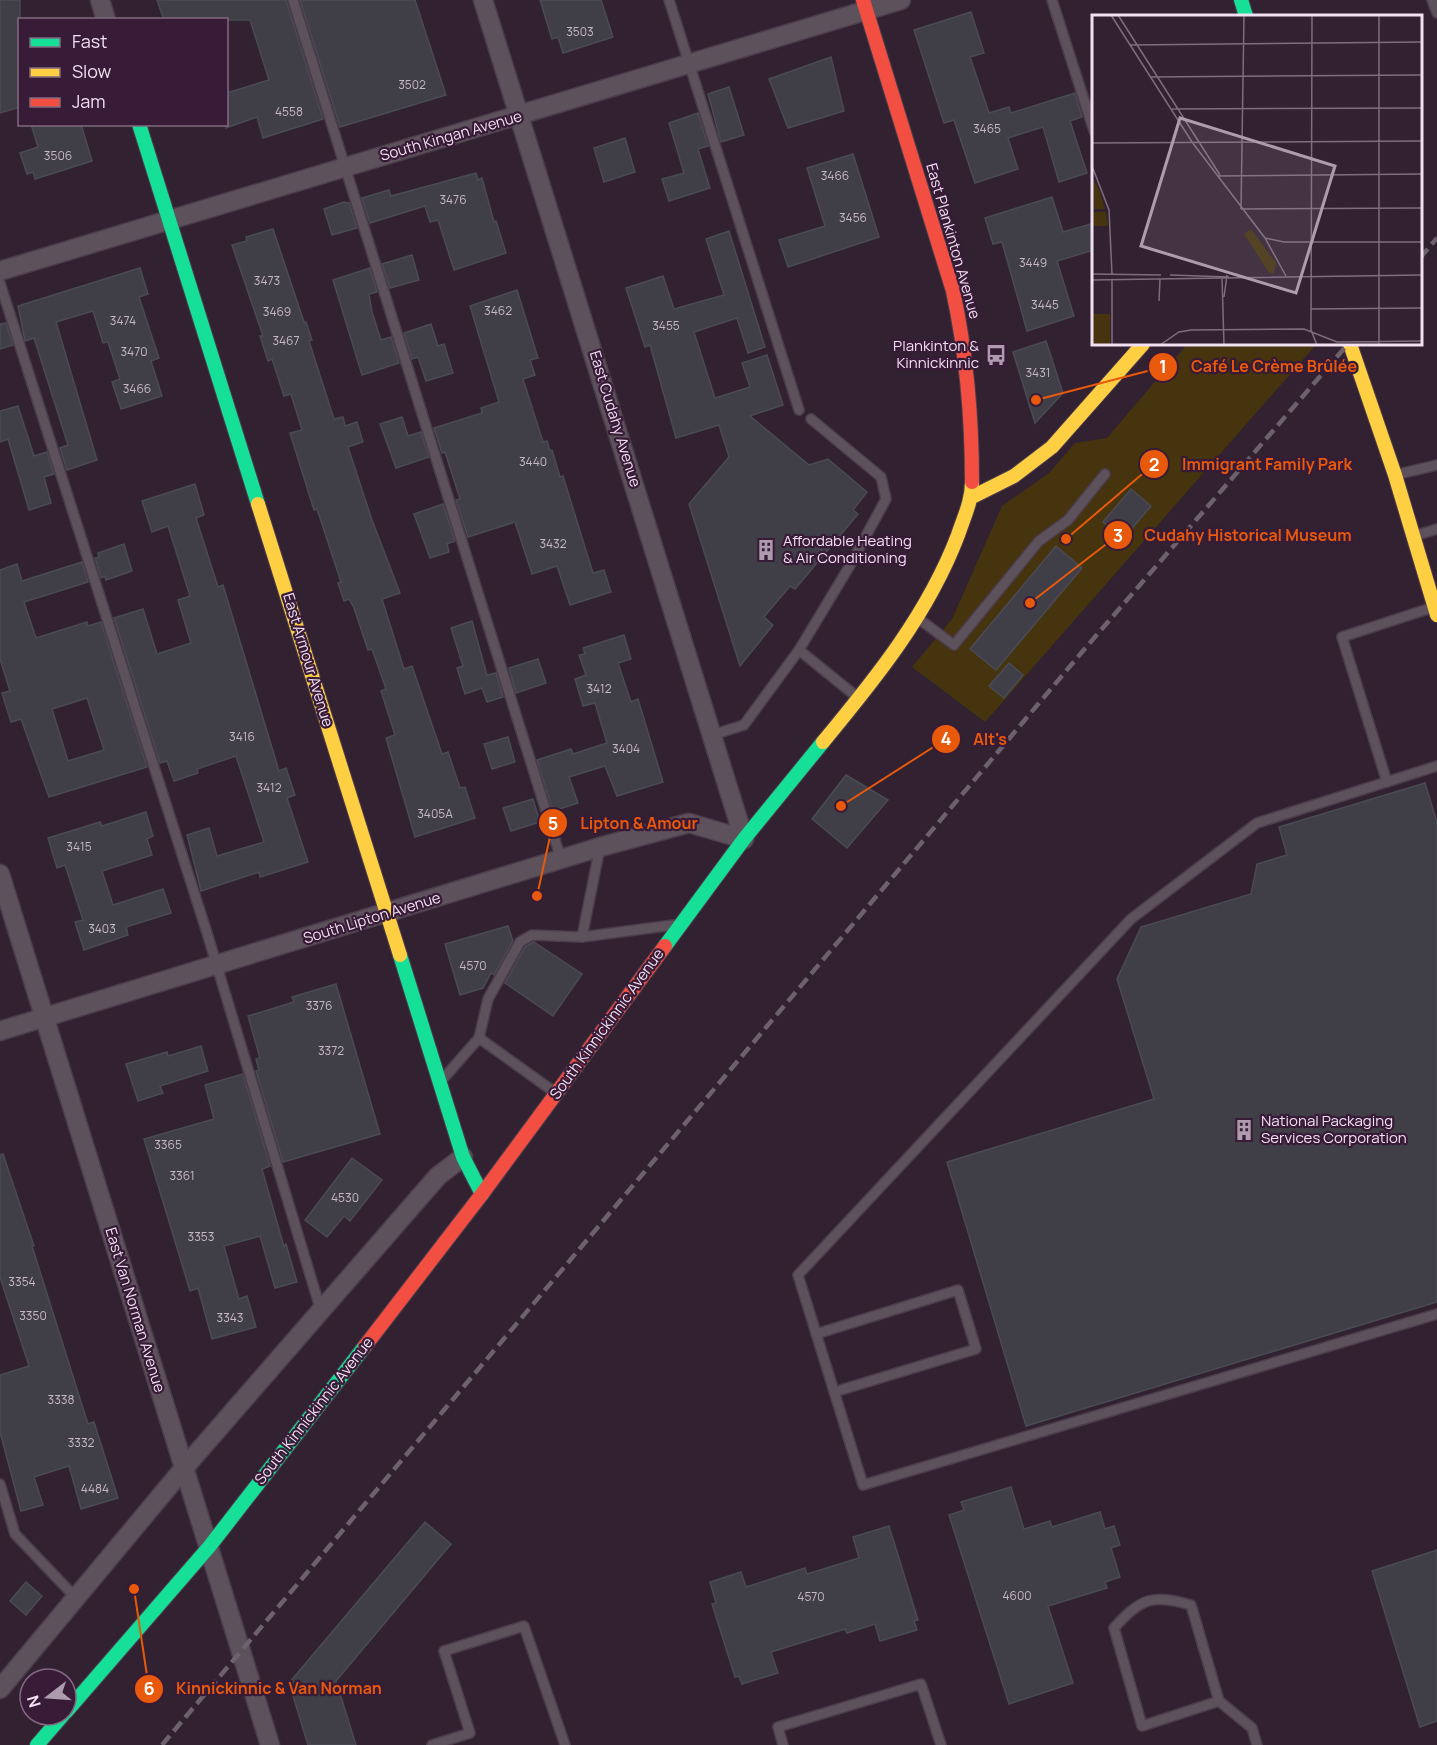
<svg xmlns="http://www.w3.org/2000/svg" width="1437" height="1745" font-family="Manrope,sans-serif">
	<rect width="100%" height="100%" fill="#312131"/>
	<polygon fill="#45340e" points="1187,344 1314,344 1314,347 985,722 912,667 952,619 1002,506 1049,473 1075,443 1107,438"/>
	<g fill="#403f48" stroke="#4a4b55" stroke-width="1.5" fill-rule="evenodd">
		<polygon points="0,0 20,0 20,107 0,113"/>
		<polygon points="157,0 286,0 323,119 263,138 257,117 226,128 226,93 269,80 250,20 164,20"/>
		<polygon points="300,0 415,0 446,95 340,127"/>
		<polygon points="540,0 601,0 613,37 563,53 558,37 552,39"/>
		<polygon points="971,12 984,53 970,57 989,113 1009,107 1011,113 1075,93 1082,117 1070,121 1087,173 1059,182 1043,127 1008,138 1018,169 975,183 954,120 944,123 914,30"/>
		<polygon points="831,57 844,111 788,128 769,79"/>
		<polygon points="729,87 744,135 721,142 708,94"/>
		<polygon points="698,113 708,146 698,149 710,188 669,201 662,179 684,173 669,123"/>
		<polygon points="31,124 81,124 92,161 35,179 33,172 27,174 20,153 38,147"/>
		<polygon points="625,138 635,172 604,182 594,148"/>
		<polygon points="853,154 879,237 788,267 779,240 825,226 807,168"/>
		<polygon points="476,173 478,180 482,178 494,222 496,221 506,253 454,270 438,220 430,222 425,206 370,223 362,198 389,190 391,196"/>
		<polygon points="1052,197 1063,232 1094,223 1094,250 1057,261 1074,316 1027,331 1002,242 993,244 985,218"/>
		<polygon points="344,202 349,203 357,228 332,235 324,209"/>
		<polygon points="273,229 304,322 306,322 312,340 309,341 334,419 343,417 345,426 357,422 363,442 348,447 372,520 400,593 382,599 404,669 412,666 442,754 448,752 460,788 465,787 475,818 415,837 386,738 395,735 381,691 386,689 372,649 368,650 354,608 349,599 344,601 338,583 341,582 317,509 314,510 290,433 302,430 291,394 284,396 272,359 268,361 260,336 263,336 232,245 247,241 246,237"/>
		<polygon points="729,231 765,347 748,353 737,318 694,332 715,398 750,387 742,363 767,355 783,405 750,416 809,465 828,459 867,492 853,510 858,514 795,589 790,586 764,617 773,625 740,666 689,504 729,457 719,425 676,438 650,345 645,347 626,288 663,276 674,309 724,295 706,239"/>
		<polygon points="412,255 419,280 390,288 382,264"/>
		<polygon points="140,268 148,294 139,297 159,358 151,361 162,396 121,409 112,382 120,379 108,342 103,343 93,311 56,322 97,460 67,470 60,448 68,445 34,338 25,341 18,306"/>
		<polygon points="370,268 377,292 369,294 372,312 381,340 391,337 399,363 362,375 333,280"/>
		<polygon points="517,290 538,358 530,360 535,375 523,379 543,442 547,441 550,451 552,450 560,477 563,476 593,573 604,570 611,592 570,605 557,566 532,574 515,522 468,537 456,500 460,499 445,452 442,453 434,428 482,413 481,408 499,402 470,306"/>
		<polygon points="6,323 13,345 0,349 0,324"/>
		<polygon points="431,324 438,346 444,344 453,373 426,381 418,357 412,359 404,333"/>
		<polygon points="1046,341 1063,393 1035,423 1013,352"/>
		<polygon points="18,406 34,456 47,452 54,474 44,477 51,503 29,510 8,439 0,442 0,411"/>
		<polygon points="402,417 408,436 421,432 429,457 396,468 380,424"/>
		<polygon points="195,484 204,515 196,518 218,587 223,585 279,771 286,768 295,795 287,798 308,862 260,877 259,872 201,891 187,835 209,828 217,856 264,842 236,756 197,769 198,773 174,781 167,761 160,763 114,618 143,609 157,654 191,643 178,600 190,596 168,526 152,532 142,501"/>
		<polygon points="1131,489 1151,506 1123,539 1103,522"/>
		<polygon points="443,504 455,541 447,544 449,552 430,558 414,514"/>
		<polygon points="124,544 132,571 106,580 105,576 101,578 95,558 99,557 98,553"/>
		<polygon points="1056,546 1082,568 996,670 970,649"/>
		<path d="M82,562l6,20 -64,20 12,36 51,-16 1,4 13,-4 46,145 -98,30 -28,-78 -10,3 -9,-29 8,-2 -10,-32v-89l17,-6 5,17zM87,698l17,52 -36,11 -16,-52z"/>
		<polygon points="472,621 487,675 496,673 503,697 487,702 482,688 465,694 457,668 463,666 451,628"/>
		<polygon points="624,635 631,659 618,663 631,702 638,699 663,782 617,796 605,766 569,777 578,803 553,811 537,760 571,749 573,754 607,743 595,703 583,706 575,679 586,675 579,655 585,654 583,648"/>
		<polygon points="538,659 546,683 516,693 509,668"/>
		<polygon points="1009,663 1023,675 1004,698 989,686"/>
		<polygon points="508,737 515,762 492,769 484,744"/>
		<polygon points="846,775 888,800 847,848 812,819"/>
		<polygon points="1425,783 1437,822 1437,1302 1026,1426 947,1162 1154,1099 1117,979 1141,927 1251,894 1257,864 1287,855 1279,827"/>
		<polygon points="533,799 540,822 511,831 503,808"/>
		<polygon points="146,812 153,836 147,839 152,855 102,871 113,905 163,889 171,913 126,927 128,935 84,950 75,922 83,920 65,865 57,868 48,838 100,822 102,826"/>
		<polygon points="508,926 513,941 494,975 491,973 483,988 460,995 445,944"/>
		<polygon points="534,942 582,974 553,1016 505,983 525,947"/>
		<polygon points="336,984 380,1134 283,1162 256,1071 259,1070 256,1059 260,1058 248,1016 294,1002 292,997"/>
		<polygon points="201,1046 208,1071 160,1086 163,1093 138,1101 126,1064 167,1052 168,1056"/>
		<polygon points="243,1074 270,1166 262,1169 284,1247 286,1244 297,1282 275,1288 260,1236 224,1246 239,1299 247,1296 256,1327 212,1339 198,1288 190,1291 144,1139 214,1119 205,1085"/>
		<polygon points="3,1154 34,1246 32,1246 88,1424 94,1422 118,1498 81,1509 69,1466 34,1477 43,1505 21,1511 0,1432 0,1375 29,1366 0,1277 0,1155"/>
		<polygon points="352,1158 382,1180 350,1221 344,1216 327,1237 305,1220"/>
		<polygon points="1011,1487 1024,1529 1050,1521 1052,1527 1100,1512 1105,1529 1114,1526 1120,1545 1111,1548 1120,1577 1105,1582 1107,1588 1048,1606 1073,1683 1009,1704 949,1515 964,1510 961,1502"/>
		<polygon points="425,1522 451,1544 336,1681 356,1745 308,1745 289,1683"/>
		<polygon points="889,1526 918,1620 914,1621 917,1630 880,1641 875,1624 847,1633 845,1629 771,1652 778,1673 742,1684 739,1676 735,1677 728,1655 712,1604 716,1603 710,1582 741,1572 746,1587 805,1568 807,1574 859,1558 853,1537"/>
		<polygon points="1437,1550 1437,1721 1420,1727 1372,1571"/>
		<polygon points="26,1582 42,1596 26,1615 10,1601"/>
	</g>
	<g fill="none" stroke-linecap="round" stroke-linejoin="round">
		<defs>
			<g id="lane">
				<polyline points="293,0 561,859"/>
				<polyline points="669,0 799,410"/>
				<polyline points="1052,0 1094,131"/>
				<polyline points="1432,0 1437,13"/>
				<polyline points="0,283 207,933 321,1311"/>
				<polyline points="1399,474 1437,465"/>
				<polyline points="1414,536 1437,529"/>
				<polyline points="919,619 954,645 1039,541 1068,520 1105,474"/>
				<polyline points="799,650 857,697"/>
				<polyline points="712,735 744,725 799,650 849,567 886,499 881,477 811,419"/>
				<polyline points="1437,766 1257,823 1131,919 798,1275 863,1485 1437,1314"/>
				<polyline points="1387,782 1342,637 1431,608"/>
				<polyline points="600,847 582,937 673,925"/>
				<polyline points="479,1038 488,999 520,942 532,935 582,937"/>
				<polyline points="442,1080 479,1038 553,1091"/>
				<polyline points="816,1334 958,1290 976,1349 834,1392"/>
				<polyline points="0,1484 15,1534 76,1598"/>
				<path d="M1219,1701l-77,25 -28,-98c27,-30 38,-34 77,-23l28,96 33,27 5,17"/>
				<polyline points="432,1745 470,1733 444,1651 524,1626 565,1745"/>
				<polyline points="783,1745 778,1727 921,1684 941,1745"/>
			</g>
			<g id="street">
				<polyline points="100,0 106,20"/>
				<polyline points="483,0 744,839"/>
				<polyline points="0,271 901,0"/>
				<polyline points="0,874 270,1745"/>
				<polyline points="0,1031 600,847 689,823 744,839"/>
				<polyline points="0,1689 184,1468 438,1176 463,1157"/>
			</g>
			<g id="fast">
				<polyline points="1241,0 1246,16"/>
				<polyline points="139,124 258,504"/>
				<polyline points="665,946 744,839 823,742"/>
				<polyline points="400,955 463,1157 482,1194"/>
				<polyline points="66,1712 209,1547 365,1346"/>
				<polyline points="37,1745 63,1715"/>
			</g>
			<g id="slow">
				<polyline points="1350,344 1395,475 1437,615"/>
				<polyline points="972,497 1014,476 1052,447 1143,344"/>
				<polyline points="258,504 400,955"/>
				<path d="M823,742c53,-64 105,-128 135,-207 6,-18 14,-34 14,-53"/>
			</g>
			<g id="jam">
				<path d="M863,0l90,291c14,65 19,125 19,191"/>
				<polyline points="365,1346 482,1194 665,946"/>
			</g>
		</defs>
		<use href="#lane" stroke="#4c3d4b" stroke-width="12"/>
		<use href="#street" stroke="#4c3d4b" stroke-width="21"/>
		<use href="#fast" stroke="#4c3d4b" stroke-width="16"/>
		<use href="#slow" stroke="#4c3d4b" stroke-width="16"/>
		<use href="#jam" stroke="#4c3d4b" stroke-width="16"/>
		<use href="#lane" stroke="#5d515c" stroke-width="9"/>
		<use href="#street" stroke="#5d515c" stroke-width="18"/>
		<use href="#fast" stroke="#16e098" stroke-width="14"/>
		<use href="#slow" stroke="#ffcf43" stroke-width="14"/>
		<use href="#jam" stroke="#f24e42" stroke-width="14"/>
		<g stroke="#6c616c" stroke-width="4.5" stroke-dasharray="12 6" stroke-linecap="butt">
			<polyline points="1420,258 1437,238"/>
			<polyline points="162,1745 1082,652 1348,344"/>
		</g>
	</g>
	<defs>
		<symbol id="bus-bare" viewBox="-9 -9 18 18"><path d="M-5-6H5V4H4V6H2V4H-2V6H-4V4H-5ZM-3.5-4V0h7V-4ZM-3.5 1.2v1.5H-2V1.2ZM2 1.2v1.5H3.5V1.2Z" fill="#ae9cae" stroke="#371b37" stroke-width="2.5" paint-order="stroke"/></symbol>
		<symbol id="building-bare" viewBox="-9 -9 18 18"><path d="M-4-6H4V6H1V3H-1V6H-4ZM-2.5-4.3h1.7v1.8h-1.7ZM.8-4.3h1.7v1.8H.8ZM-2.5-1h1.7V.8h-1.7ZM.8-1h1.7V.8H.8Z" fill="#ae9cae" stroke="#371b37" stroke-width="2.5" paint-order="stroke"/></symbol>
	</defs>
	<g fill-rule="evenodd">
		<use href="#bus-bare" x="981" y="340" width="30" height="30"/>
		<use href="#building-bare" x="751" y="535" width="30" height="30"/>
		<use href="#building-bare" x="1229" y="1115" width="30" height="30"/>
	</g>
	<g text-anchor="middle" stroke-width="4.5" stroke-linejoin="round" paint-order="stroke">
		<g font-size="12" fill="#c6b7c7">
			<text x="580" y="36">3503</text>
			<text x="412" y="89">3502</text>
			<text x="289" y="116">4558</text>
			<text x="987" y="133">3465</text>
			<text x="58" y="160">3506</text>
			<text x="835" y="180">3466</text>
			<text x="453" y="204">3476</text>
			<text x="853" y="222">3456</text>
			<text x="1033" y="267">3449</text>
			<text x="267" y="285">3473</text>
			<text x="1045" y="309">3445</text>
			<text x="498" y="315">3462</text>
			<text x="277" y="316">3469</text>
			<text x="123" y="325">3474</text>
			<text x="666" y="330">3455</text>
			<text x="286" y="345">3467</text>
			<text x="134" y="356">3470</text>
			<text x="1038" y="377">3431</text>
			<text x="137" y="393">3466</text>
			<text x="533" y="466">3440</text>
			<text x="553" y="548">3432</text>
			<text x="599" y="693">3412</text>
			<text x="242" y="741">3416</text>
			<text x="626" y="753">3404</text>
			<text x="269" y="792">3412</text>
			<text x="435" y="818">3405A</text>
			<text x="79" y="851">3415</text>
			<text x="102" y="933">3403</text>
			<text x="473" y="970">4570</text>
			<text x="319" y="1010">3376</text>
			<text x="331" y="1055">3372</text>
			<text x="168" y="1149">3365</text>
			<text x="182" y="1180">3361</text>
			<text x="345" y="1202">4530</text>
			<text x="201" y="1241">3353</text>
			<text x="22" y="1286">3354</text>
			<text x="33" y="1320">3350</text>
			<text x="230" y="1322">3343</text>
			<text x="61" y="1404">3338</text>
			<text x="81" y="1447">3332</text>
			<text x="95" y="1493">4484</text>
			<text x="1017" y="1600">4600</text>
			<text x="811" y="1601">4570</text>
		</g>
		<g font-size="15" fill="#f2dff1" stroke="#371b37">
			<text transform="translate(451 136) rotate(-16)" y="5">South Kingan Avenue</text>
			<text transform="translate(953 241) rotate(74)" y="5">East Plankinton Avenue</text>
			<text transform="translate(615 419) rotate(73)" y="5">East Cudahy Avenue</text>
			<text transform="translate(308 660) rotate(73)" y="5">East Armour Avenue</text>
			<text transform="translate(372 918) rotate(-17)" y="5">South Lipton Avenue</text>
			<text transform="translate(607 1024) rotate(-54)" y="5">South Kinnickinnic Avenue</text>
			<text transform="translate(135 1310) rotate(73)" y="5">East Van Norman Avenue</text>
			<text transform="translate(314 1411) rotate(-52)" y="5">South Kinnickinnic Avenue</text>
		</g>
		<g font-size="15" fill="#f2dff1" stroke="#371b37" text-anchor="start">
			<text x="979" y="351" text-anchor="end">Plankinton &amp;<tspan x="979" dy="17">Kinnickinnic</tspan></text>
			<text x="783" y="546">Affordable Heating<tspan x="783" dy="17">&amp; Air Conditioning</tspan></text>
			<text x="1261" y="1126">National Packaging<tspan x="1261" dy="17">Services Corporation</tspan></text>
		</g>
	</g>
	<g transform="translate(1092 15)">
		<rect width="330" height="330" fill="#312131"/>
		<path d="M0,163l7,11 6,20h-11zM0,197h14l2,14h-16zM159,214l25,34 -2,10h-5l-25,-39zM0,299h18v31h-18z" fill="#45340e"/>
		<path fill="none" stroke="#7e6d7e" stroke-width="1.5" d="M19,0l81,127 73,96 21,38M26,0l102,160M220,0l-1,315 6,15M38,30l292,-3M58,62l272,-2M80,94l250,-1M0,128l330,-2M0,151l17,44 3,64M125,161l205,-2M149,194l3,-194M149,194l181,-1M173,223l19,4h138M0,259l69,1M78,260l59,2M130,263l2,67M0,265l330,-5M132,282l3,-22M67,286l1,-22M219,294l111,-1M20,330v-65M68,330l19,-13 12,-2 113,-1 33,13 85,-1M287,330v-330"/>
		<path fill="#ae9cae" fill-opacity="0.15" stroke="#ae9cae" stroke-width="3" d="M88,103l155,48 -39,127 -155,-47z"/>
		<rect width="330" height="330" fill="none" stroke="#f2dff1" stroke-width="3"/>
	</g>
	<path fill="none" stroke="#e8590c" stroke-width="2" d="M1036 400L1163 367M1066 539L1154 464M1030 603L1118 535M841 806L946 739M537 896L553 823M134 1589L149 1689"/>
	<g fill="#e8590c" stroke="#371b37" stroke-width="2">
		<circle cx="1036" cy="400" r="6"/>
		<circle cx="1066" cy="539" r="6"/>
		<circle cx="1030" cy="603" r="6"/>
		<circle cx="841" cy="806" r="6"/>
		<circle cx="537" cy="896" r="6"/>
		<circle cx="134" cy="1589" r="6"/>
		<circle cx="1163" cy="367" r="15"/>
		<circle cx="1154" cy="464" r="15"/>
		<circle cx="1118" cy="535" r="15"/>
		<circle cx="946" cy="739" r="15"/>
		<circle cx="553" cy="823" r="15"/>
		<circle cx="149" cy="1689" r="15"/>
	</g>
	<g font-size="18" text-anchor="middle" font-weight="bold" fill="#fff">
		<text x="1163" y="373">1</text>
		<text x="1154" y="471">2</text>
		<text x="1118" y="542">3</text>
		<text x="946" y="745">4</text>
		<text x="553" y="830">5</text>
		<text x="149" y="1695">6</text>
	</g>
	<g font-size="16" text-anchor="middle" font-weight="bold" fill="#e8590c" stroke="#371b37" stroke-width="4.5" stroke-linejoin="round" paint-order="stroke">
		<text x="1274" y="372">Café Le Crème Brûlée</text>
		<text x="1267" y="470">Immigrant Family Park</text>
		<text x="1248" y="541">Cudahy Historical Museum</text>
		<text x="990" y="745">Alt's</text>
		<text x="639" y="829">Lipton &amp; Amour</text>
		<text x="279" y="1694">Kinnickinnic &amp; Van Norman</text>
	</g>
	<rect x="18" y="18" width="210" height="108" fill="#371b37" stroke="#826981" stroke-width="1.5"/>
	<rect x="30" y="38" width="30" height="9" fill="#16e098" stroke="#826981" stroke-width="1.5"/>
	<text x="72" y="48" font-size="18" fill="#f2dff1">Fast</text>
	<rect x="30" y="68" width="30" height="9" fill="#ffcf43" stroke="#826981" stroke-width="1.5"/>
	<text x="72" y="78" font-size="18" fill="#f2dff1">Slow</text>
	<rect x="30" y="98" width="30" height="9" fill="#f24e42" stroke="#826981" stroke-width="1.5"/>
	<text x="72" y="108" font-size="18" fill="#f2dff1">Jam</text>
	<g transform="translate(48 1697) rotate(253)"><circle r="28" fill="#371b37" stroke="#826981" stroke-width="1.5"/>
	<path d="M0-4.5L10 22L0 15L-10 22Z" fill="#ae9cae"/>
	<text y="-9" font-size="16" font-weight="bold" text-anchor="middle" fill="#f2dff1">N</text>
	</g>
</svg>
